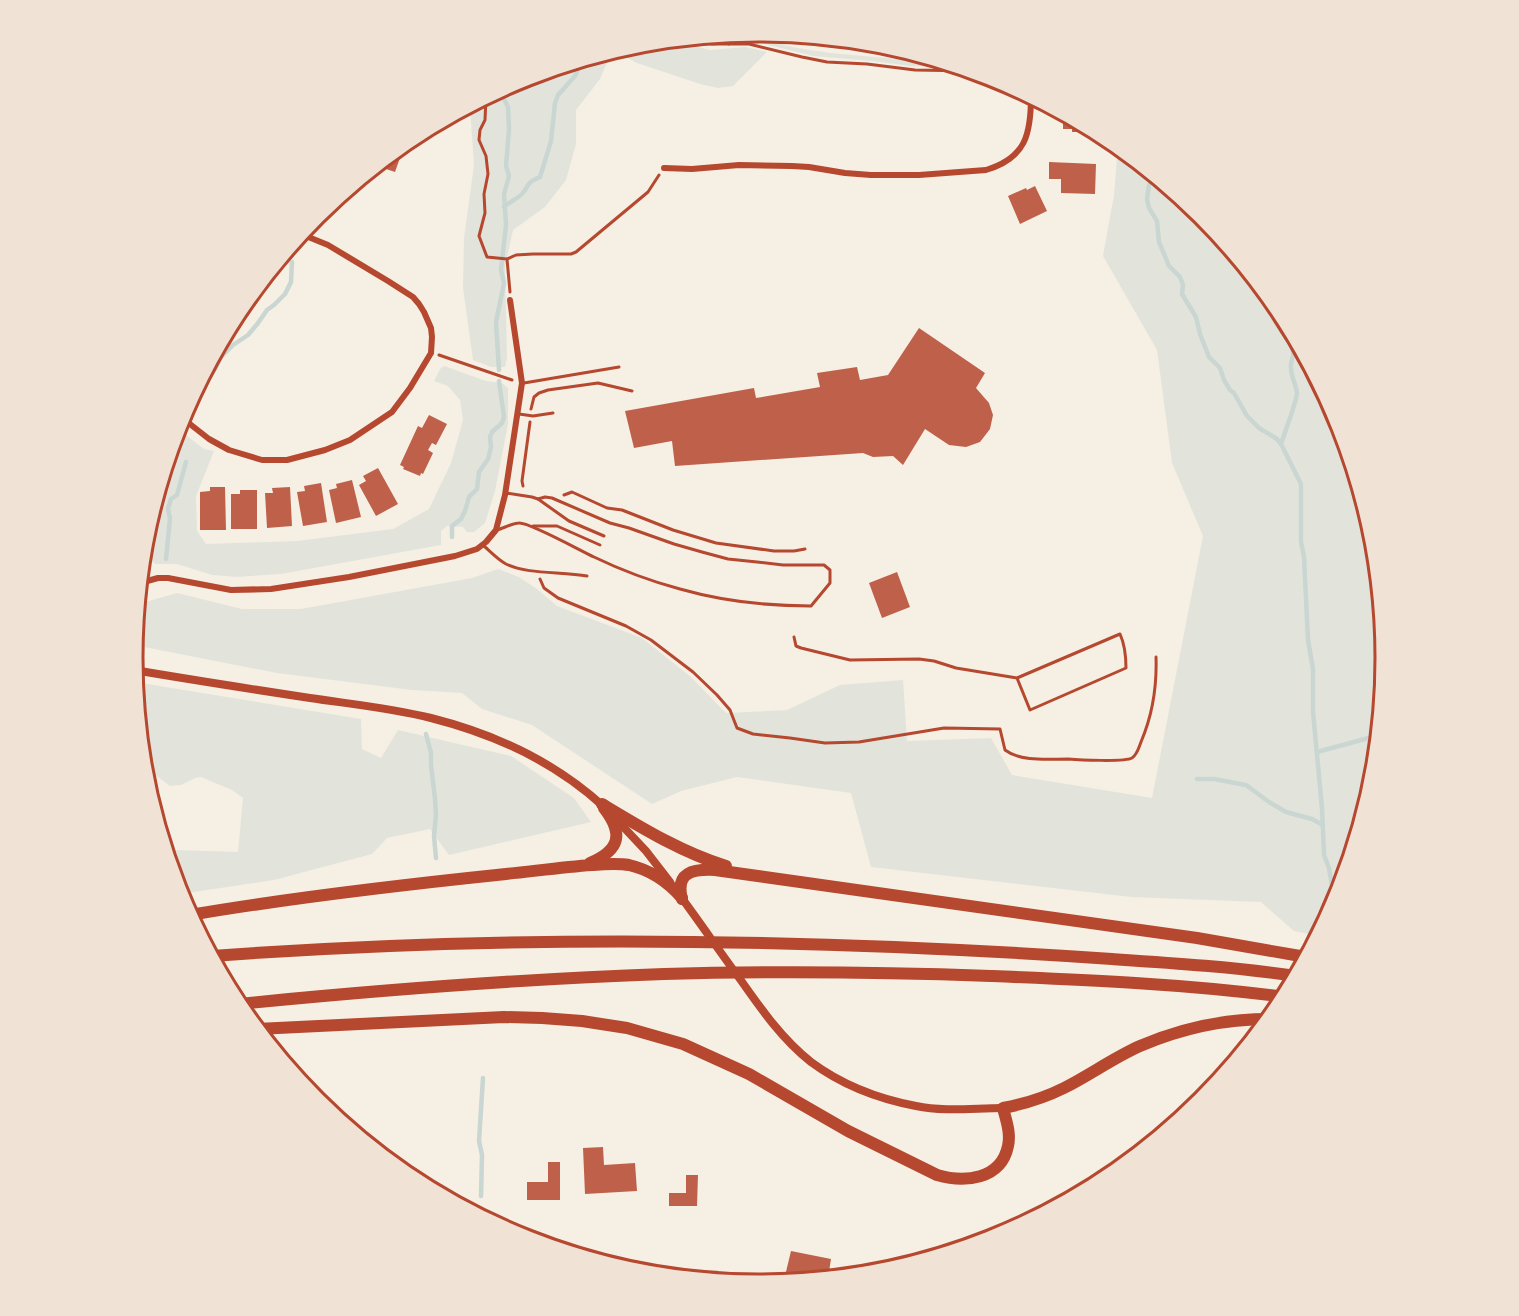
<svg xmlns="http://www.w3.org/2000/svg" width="1519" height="1316" font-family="'IBM Plex Serif',serif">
	<rect width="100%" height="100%" fill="#f6efe4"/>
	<g fill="#e2e4dc">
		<path d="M747,33c47,20 101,21 151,26 21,2 40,2 60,8l-48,-1 -37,-5 -60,-5 -64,-16 -14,-1 -5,-5z"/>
		<polygon points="679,39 698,47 710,50 745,47 767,52 733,86 718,88 700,84 637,63 620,54 608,60 600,79 576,110 576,144 566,180 545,207 513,230 505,267 507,357 505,367 491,367 473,360 463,288 464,238 474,165 470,106 520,79 638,43"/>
		<polygon points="1118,146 1203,215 1281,310 1338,419 1374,536 1386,658 1374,781 1338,898 1318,936 1294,931 1261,902 1131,897 871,867 851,793 737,777 681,791 652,804 532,725 482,709 462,693 412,690 277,673 134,645 138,604 177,593 242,609 301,609 472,578 498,569 519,577 537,589 557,606 642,638 691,677 726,713 787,710 840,685 903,680 907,741 991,738 1012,775 1152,798 1203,536 1172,463 1157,350 1103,256 1114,195"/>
		<polygon points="444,366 486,381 502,383 508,388 508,424 495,491 485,523 474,532 467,532 463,527 447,526 441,531 441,545 281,574 237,577 212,575 177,564 156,564 144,557 149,541 149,521 178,429 204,449 214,451 196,496 197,531 206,544 297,541 393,529 429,509 451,463 463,420 460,400 448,386 434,381 440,369"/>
		<polygon points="135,682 361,719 362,749 381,758 398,730 511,756 574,798 591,822 449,855 430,829 387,838 372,854 274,880 180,894 165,846 173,850 238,852 243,798 232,790 201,777 195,778 181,785 170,786 146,768 143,741 141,737"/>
	</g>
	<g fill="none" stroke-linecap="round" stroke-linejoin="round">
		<g stroke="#c9d6d2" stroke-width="4.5">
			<polyline points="1152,173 1152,181 1149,185 1147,199 1149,208 1157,221 1159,242 1169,266 1180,277 1183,285 1182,294 1196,317 1200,334 1209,357 1220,368 1224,380 1230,390 1234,393 1247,416 1259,428 1277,439 1280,443"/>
			<path d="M504,207c5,-5 13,-8 18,-13 9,-10 2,-10 18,-17l11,-36 4,-38 3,-8 17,-19 7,-16"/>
			<path d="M1287,323c-1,11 5,18 6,28 1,6 -2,9 -2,14 -1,10 5,19 6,28 0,8 -13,41 -16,51l20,40v58l3,15 4,83 5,29v43l9,96 2,47 5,13 6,37"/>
			<polyline points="499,370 496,322 504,283 501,270 506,225 504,194 509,176 506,166 509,129 508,107 504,99 503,88"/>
			<polyline points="194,405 202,387 215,369 221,357 233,345 248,335 258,323 267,310 274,305 285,294 291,282 292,262"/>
			<polyline points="452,537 452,526 461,519 465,511 469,497 477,489 479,472 488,459 491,447 490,437 492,432 502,423 504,417 499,381"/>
			<polyline points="166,559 170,518 168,509 171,499 177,495 186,462"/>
			<polyline points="426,734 431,753 431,765 435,799 436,815 434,836 436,858"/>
			<polyline points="1317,752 1376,736 1379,734"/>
			<polyline points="1197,779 1214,779 1246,785 1269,802 1286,812 1312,819 1323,825"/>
			<polyline points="481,1196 482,1155 479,1141 483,1078"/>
		</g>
	</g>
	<g fill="#bf614a">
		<polygon points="1063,113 1085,125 1085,132 1072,132 1072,129 1063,129"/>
		<polygon points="406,141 395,172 377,166"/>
		<polygon points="1049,162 1096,164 1095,194 1061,193 1061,179 1049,179"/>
		<polygon points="1035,186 1047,211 1020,224 1008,196 1026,188 1027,190"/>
		<polygon points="919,328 985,373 976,388 989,403 993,415 990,429 980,442 966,447 949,445 925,429 903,465 893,456 873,457 863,453 675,466 672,441 634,448 625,411 754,388 756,398 820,387 817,373 857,367 860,380 888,375"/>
		<polygon points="429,415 447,424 436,445 432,443 428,450 433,453 423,474 421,473 420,476 403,469 404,467 400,465 418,426 422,428"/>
		<polygon points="378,468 398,504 376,516 359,485 366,481 363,476"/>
		<polygon points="352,480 361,517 336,523 329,490 337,488 336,484"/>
		<polygon points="321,483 327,522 303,526 297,492 305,491 304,486"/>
		<polygon points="210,487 225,487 226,530 200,530 200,492 210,491"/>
		<polygon points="290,487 292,526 267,528 265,493 273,493 272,488"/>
		<polygon points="240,490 257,490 257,529 231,529 231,494 240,494"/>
		<polygon points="897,572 910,607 882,618 869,583"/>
		<polygon points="603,1147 604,1165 635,1163 637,1191 585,1194 583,1148"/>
		<polygon points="548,1162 560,1162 560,1200 527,1200 527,1182 548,1182"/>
		<polygon points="686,1175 698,1175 697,1206 669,1206 669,1193 686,1193"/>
		<polygon points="791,1251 831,1259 828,1278 807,1280 785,1276"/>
	</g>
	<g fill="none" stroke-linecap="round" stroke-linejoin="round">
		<g stroke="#b5482f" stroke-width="3">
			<polyline points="725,35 729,44"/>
			<polyline points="690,38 712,44 749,44 802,57 827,62 867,64 915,70 972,71"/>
			<polyline points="486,97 485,120 480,130 479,140 486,156 488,174 484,194 485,213 479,236 487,257 507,259 510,292"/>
			<polyline points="507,259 516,255 533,254 571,254 576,252 648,192 659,175"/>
			<polyline points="439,355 512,380"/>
			<polyline points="531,409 534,397 539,393 548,390 598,383 632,391"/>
			<polyline points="523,486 522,481 530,422"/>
			<polyline points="564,495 572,492 607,508 622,510 673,530 716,543 774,551 794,551 805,549"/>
			<path d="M540,579l4,9 14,10 68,28 25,14 42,32 24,23 13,15 7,18 16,6 37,4 35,5 34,-1 85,-14 56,1 5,21c16,12 43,9 63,9 11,1 57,3 64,-1 5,-3 7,-11 9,-16 12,-28 16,-55 15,-85"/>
		</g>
		<g stroke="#b5482f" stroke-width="3">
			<polyline points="524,383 619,367"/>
			<polyline points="519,414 533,416 553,413"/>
			<polyline points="506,493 532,497 538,499 569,521 604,536"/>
			<polyline points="533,526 557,526 600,545"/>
			<path d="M497,530c7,-2 16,-7 22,-7 10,-1 62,28 75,34 27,13 56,24 86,32 42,12 87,17 131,17l19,-23v-13l-6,-5h-41l-26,-3 -29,-3 -26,-7 -28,-8 -45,-16 -19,-5 -58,-25 -7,-1 -7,2"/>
			<path d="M484,546c7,6 13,13 22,18 22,11 57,7 81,12"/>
			<path d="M794,637l2,9 5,2 49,12 69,-1 15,2 22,7 61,10 103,-44c5,11 6,22 6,34l-96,42 -13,-32"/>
		</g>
		<g stroke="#b5482f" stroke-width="6">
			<path d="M664,168l28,1 47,-4 53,1 17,1 36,6 26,2h48l67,-5c40,-12 45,-36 45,-74"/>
			<polyline points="181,417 209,439 229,450 262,460 287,460 325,450 350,440 392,412 410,388 431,353 432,337 431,328 424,312 419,304 413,297 388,281 328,245 301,234"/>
			<polyline points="140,583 158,578 168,578 231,590 271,589 349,577 455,556 477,549 486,542 496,530 505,495 522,383 510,300"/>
			<polyline points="424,1185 432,1185 491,1221"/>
		</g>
		<g stroke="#b5482f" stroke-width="8">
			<polyline points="772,33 819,42 905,51"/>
			<path d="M134,670c59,10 117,19 176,28 40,6 81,10 121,20 63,16 124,44 172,88"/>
			<polyline points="614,817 646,851 670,882"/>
			<path d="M681,897c20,27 39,55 59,82 21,30 42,60 71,83 31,23 68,37 105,44 28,6 58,2 87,2"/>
		</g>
		<g stroke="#b5482f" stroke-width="12">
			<path d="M602,804c40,24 79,48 124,62"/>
			<path d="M590,863c30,-13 34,-29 14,-55"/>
			<path d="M682,899c-7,-27 11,-30 33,-29l482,68 109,19"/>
			<path d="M190,915c105,-18 210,-30 316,-41 29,-3 58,-7 86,-9 13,-1 25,-2 37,0 22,5 38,16 53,33"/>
			<path d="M212,956c227,-17 455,-18 682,-9 72,3 145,7 218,12 61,4 123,8 184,17"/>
			<path d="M238,1004c141,-14 283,-25 426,-30 109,-3 218,-2 327,2 98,4 197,8 294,21"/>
			<path d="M257,1029l247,-12 38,1 40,3 45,7 56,16 66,30 99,57 89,44c27,8 64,5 71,-29 3,-13 -2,-26 -5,-38 21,-4 41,-10 61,-20 26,-13 49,-30 76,-42 42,-18 84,-27 129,-27"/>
		</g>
	</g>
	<path d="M0 0H1519V1316H0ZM143 658a616 616 0 1 1 1232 0a616 616 0 1 1-1232 0Z" fill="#f1e2d6" fill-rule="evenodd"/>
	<path fill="none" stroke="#b5482f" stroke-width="3" d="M143 658a616 616 0 1 1 1232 0a616 616 0 1 1-1232 0Z"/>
</svg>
